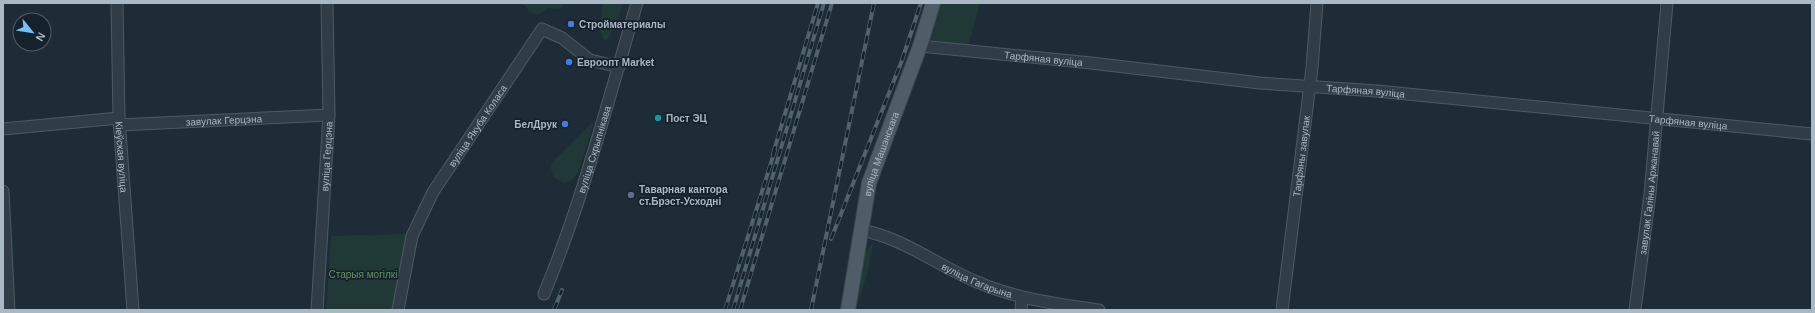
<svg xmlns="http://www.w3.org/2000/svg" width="1815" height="313" font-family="Arial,sans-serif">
	<rect width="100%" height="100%" fill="#1d2c36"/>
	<g fill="#203937">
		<polygon points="522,3 563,3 564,4 561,9 547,8 538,15 530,12"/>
		<polygon points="603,3 623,3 615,27 607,40 603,39 600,30"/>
		<path d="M940,3h40l-12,43c-11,-1 -30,1 -37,-8z"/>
		<path d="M595,120l-17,52 -6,8 -7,3c-12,-5 -14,-7 -14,-20z"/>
		<polygon points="408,234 392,310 326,310 331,236"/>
		<path d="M873,243l-4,25 -10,33c1,-19 -2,-44 14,-58z"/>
	</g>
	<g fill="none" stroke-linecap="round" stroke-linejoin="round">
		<defs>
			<g id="minor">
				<path id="s1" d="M117,3l2,115 14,192"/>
				<path id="s2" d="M920,46l171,17 169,20 117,8 435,43"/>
				<path id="s3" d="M119,125l210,-10"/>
				<polyline points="3,129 119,118"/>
				<polyline points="3,191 9,310"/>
				<path id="s4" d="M861,230c43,8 77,36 116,52 40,17 79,22 122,28"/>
				<path id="s5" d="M544,294c39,-94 64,-194 93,-291"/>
				<path id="s6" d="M317,310l12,-195 -2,-112"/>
				<path id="s7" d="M398,310l14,-74 21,-44 109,-163 20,9 28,22 29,7"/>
				<polyline points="1021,310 1022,298"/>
				<path id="s8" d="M1282,310l30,-242 5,-65"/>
				<path id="s9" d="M1635,310l15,-116 17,-191"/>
			</g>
			<g id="major">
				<path id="s10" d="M848,310l21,-127 51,-137 13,-43"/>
			</g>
		</defs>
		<use href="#minor" stroke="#4d5b65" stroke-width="13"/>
		<use href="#major" stroke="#3c4953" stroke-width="16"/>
		<use href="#minor" stroke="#303d47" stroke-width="11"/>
		<use href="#major" stroke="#4e5d67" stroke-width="14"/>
		<defs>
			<g id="rail">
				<polyline points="773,154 818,3"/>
				<polyline points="831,239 901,63 921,3"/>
				<polyline points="554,310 562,290"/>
				<polyline points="725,310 775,150"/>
				<polyline points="733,310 824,3"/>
				<polyline points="740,310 832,3"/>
				<polyline points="811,310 874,3"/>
			</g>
		</defs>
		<use href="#rail" stroke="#51626f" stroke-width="4"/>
		<use href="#rail" stroke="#16222b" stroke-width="2.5" stroke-dasharray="8" stroke-linecap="butt"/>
	</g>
	<g fill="#3f7fe0" stroke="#16222b" stroke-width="1.5">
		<circle cx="571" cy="24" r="4"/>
		<circle cx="569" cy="62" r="4"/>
		<circle cx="565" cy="124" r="4"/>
	</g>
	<circle fill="#0f9aa8" stroke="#16222b" stroke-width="1.5" cx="658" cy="118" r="4"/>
	<circle fill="#5c6f8a" stroke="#16222b" stroke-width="1.5" cx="631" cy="195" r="4"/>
	<g text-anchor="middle" stroke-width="3.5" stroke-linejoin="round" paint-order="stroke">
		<g font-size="10" font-weight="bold" fill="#a9b8c5" stroke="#16222b" text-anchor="start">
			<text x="579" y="28">Стройматериалы</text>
			<text x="577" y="66">Евроопт Market</text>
			<text x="666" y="122">Пост ЭЦ</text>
			<text x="557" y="128" text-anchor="end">БелДрук</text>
			<text x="639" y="193">Таварная кантора<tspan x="639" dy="12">ст.Брэст-Усходні</tspan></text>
		</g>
		<g font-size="10" fill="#a9b8c5" stroke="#16222b">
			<text dy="4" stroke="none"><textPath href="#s2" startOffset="124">Тарфяная вуліца</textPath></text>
			<text dy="4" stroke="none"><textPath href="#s2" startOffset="448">Тарфяная вуліца</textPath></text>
			<text dy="4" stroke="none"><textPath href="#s3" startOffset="105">завулак Герцэна</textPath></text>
			<text dy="4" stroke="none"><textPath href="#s2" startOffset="772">Тарфяная вуліца</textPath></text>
			<text dy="4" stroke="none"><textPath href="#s7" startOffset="204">вуліца Якуба Коласа</textPath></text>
			<text dy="4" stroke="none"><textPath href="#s5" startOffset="153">вуліца Скрыпнікава</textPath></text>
			<text dy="4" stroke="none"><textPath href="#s10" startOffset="160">вуліца Машэнскага</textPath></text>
			<text dy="4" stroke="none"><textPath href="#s1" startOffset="154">Кіеўская вуліца</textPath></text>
			<text dy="4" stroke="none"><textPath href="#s6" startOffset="154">вуліца Герцэна</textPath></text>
			<text dy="4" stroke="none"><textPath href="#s8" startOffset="155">Тарфяны завулак</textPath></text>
			<text dy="4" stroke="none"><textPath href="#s9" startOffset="118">завулак Галіны Аржанавай</textPath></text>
			<text dy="4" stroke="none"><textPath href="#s4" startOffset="127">вуліца Гагарына</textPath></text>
		</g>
		<g font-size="10" fill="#609663" stroke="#16222b">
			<text x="363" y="278">Старыя могілкі</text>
		</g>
	</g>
	<rect width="1815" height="313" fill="none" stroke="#a9b8c5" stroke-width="8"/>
	<g transform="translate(32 32) rotate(120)"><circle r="19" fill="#16222b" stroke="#515e69"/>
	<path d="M0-3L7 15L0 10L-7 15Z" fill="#74c0ff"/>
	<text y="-6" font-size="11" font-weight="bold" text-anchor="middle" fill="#a9b8c5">N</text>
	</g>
</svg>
